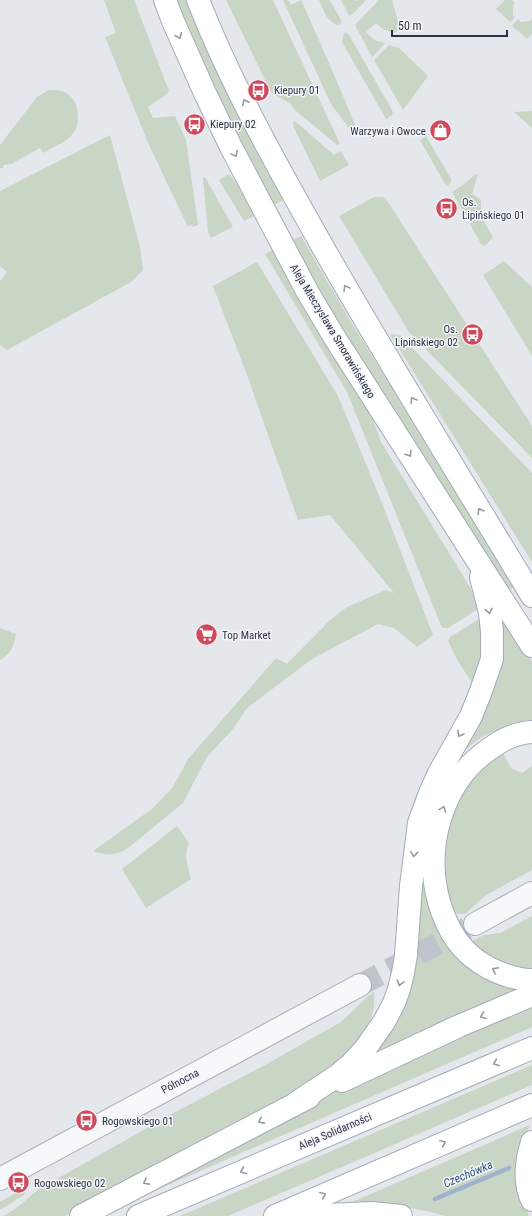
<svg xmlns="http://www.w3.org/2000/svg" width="532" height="1216" font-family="'Roboto Condensed',sans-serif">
	<rect width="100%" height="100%" fill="#e4e7ec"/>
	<g fill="#c9d6c5">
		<polygon points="104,0 134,0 169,91 167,94 148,107 153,118 175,116 186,140 198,225 193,227 191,225 188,227 149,145 105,37 116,33"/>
		<polygon points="175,0 189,0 238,111 283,200 272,206 226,116"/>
		<polygon points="226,0 273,0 340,144 337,145 295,110 290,103 272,94"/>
		<path d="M283,0h5l3,5 10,-5c20,44 39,88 57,132l-4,3 -23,-31z"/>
		<path d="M319,0h11l12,22 -2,3c-12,0 -17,-16 -21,-25z"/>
		<polygon points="341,0 355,0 356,1 358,0 366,0 354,13 349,16"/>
		<polygon points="379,0 392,0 400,28 394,33 393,33 383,29 376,23 366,32 374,40 385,43 372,57 355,25"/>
		<polygon points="505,0 512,0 515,3 513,6 513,15 515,17 510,22 496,9"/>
		<polygon points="518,19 521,22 529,21 532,19 532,34 527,39 512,26"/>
		<polygon points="346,32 349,35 392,110 393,112 392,115 386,119 342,42 343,36"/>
		<polygon points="389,45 399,48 428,76 403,110 374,60"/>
		<path d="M49,90c18,-2 29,9 29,27 0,6 -1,11 -4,15 -6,10 -21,15 -31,21l-3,-5 -29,16 -7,1 -1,3h-3v-23l37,-48z"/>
		<polygon points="532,111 532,128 514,112"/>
		<polygon points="295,121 334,155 341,151 349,165 320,181 294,128 293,123"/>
		<polygon points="110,135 140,247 143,270 131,282 7,350 0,345 0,281 7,272 0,266 0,191"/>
		<polygon points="426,136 451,179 451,182 448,186 446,184 445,184 420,140"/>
		<polygon points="229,174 242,190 256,215 244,221 219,180"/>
		<path d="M476,174h2l-6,20 9,6c0,18 3,22 12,37l-8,9 -4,-2 -29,-52 11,-7z"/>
		<polygon points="205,177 233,227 211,238 208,232 203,178"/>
		<polygon points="374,197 383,197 390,205 532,426 532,458 409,332 339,216"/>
		<polygon points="301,236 354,327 515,586 509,590 342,331 291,241"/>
		<polygon points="273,250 323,338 371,414 381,442 471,589 478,609 448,628 442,628 347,392 265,254"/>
		<polygon points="504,261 532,287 532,356 483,275"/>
		<path d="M257,262l81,134 44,107 51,132 -16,12 -23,-19 -16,-4 -66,35 -65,49 -14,21 -26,28 -24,46 -55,45c-13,8 -20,8 -35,3l59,-42 21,-22 15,-28 88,-101 11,6 43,-44 17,-13 39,-17 8,3 -64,-78 -32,5 -51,-145 -34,-89z"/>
		<polygon points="390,334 400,335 532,473 532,562"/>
		<path d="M498,608l34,54v62c-19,0 -48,8 -62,22 -6,5 -11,12 -17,18z"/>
		<polygon points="481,618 482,631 481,665 474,686 458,661 448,641 450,637"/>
		<path d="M0,628l16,6c-2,12 -5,20 -16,26z"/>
		<polygon points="502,751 511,768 522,773 532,766 532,870 486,895 465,914 452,913 444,883 444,838 458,800 470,781 486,763"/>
		<path d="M177,826l12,17c-6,11 -1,24 2,36l-45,29 -24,-39z"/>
		<polygon points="421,874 425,875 431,911 525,989 372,1057"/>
		<polygon points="532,916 532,971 497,963 470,942 484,935 500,933"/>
		<polygon points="374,992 374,1007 369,1026 350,1050 327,1072 295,1093 65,1216 3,1216 14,1210 39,1189 170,1115 265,1065 341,1022 368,996"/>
		<polygon points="532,1004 532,1027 145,1195 296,1111 337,1090"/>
		<polygon points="532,1065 532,1085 228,1216 180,1216"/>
		<path d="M530,1125l-11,29 3,44 7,18h-84c-31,-10 -63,-11 -95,-13z"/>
		<polygon points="27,1189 24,1195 0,1210 0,1202 21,1190"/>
	</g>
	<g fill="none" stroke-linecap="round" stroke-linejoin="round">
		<polyline stroke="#9fb4cc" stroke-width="4.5" points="435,1199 509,1168"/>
		<polyline stroke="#bfc3cb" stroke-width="22" stroke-dasharray="22 11" stroke-linecap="butt" points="360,985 475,924"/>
		<defs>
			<g id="minor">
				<polyline points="475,924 532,893"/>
				<polyline points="0,1179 360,985"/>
			</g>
			<g id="major">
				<polyline points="165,0 173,21 204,91 231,147 307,291 333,335 388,421 532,646"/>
				<path d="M198,0c33,84 78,164 122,242 68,120 141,236 212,354"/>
				<path d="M532,732c-17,1 -31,8 -44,18 -47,33 -64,98 -49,152 9,30 22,51 50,66 14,7 27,12 43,12"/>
				<polyline points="342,1081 459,1026 532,995"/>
				<polyline points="296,1103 337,1076 351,1064 365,1049 384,1022 394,1003 399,989 403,973 406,955 411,886 419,823 430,793 439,773 471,716 481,691 492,659 492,632 490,613 481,577"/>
				<path d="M532,1142c-6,19 -9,39 0,58"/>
				<polyline points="81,1216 309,1097"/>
				<polyline points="138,1216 532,1048"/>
				<polyline points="275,1216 532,1105"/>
				<polyline points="303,1216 372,1213 401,1216"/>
			</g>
		</defs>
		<use href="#minor" stroke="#a9aeb7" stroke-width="24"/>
		<use href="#major" stroke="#a3abb8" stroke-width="24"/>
		<use href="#minor" stroke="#f7f8fa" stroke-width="22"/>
		<use href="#major" stroke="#fff" stroke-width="22"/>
	</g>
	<defs><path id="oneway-chevron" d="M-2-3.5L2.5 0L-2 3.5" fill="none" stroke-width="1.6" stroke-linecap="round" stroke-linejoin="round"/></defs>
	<g stroke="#959aa2">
		<use href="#oneway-chevron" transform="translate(179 36) rotate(66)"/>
		<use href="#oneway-chevron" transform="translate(245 102) rotate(-116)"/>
		<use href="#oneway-chevron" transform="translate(235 154) rotate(62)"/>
		<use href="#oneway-chevron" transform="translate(346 288) rotate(-120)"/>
		<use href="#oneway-chevron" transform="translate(413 400) rotate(-121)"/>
		<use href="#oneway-chevron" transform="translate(409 454) rotate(57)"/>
		<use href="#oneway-chevron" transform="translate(480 511) rotate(-121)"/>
		<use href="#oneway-chevron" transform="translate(489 611) rotate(79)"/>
		<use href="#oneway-chevron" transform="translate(460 734) rotate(120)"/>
		<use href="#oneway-chevron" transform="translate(443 809) rotate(-69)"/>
		<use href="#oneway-chevron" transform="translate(414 854) rotate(96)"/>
		<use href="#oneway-chevron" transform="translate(495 970) rotate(-154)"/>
		<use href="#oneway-chevron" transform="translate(400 983) rotate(105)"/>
		<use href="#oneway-chevron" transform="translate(483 1016) rotate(158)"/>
		<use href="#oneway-chevron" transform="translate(496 1063) rotate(157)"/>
		<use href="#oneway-chevron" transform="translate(261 1121) rotate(152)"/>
		<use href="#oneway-chevron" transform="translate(443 1143) rotate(-23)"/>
		<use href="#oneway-chevron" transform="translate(243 1171) rotate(157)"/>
		<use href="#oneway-chevron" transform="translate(146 1182) rotate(152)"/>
		<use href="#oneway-chevron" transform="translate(323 1195) rotate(-23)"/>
	</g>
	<defs>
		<symbol id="bus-disc" viewBox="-11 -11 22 22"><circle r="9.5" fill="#d1495b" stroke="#f4f6f9"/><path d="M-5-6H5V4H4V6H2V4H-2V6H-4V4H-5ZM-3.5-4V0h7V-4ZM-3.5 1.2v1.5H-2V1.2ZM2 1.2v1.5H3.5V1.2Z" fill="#fff"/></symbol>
		<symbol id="shop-disc" viewBox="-11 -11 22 22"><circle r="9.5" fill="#d1495b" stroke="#f4f6f9"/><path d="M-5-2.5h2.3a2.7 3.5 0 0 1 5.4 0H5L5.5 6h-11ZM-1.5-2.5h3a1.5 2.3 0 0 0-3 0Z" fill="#fff"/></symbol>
		<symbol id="supermarket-disc" viewBox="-11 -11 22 22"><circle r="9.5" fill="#d1495b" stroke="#f4f6f9"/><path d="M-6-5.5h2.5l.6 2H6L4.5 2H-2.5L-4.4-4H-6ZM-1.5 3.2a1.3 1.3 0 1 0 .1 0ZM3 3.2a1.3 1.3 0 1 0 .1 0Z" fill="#fff"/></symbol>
	</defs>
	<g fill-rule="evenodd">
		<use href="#bus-disc" x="246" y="78" width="25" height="25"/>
		<use href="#bus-disc" x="182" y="112" width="25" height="25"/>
		<use href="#shop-disc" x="428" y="118" width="25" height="25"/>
		<use href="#bus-disc" x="434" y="196" width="25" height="25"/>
		<use href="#bus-disc" x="460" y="322" width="25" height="25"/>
		<use href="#supermarket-disc" x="194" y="622" width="25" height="25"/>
		<use href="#bus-disc" x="74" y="1108" width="25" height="25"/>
		<use href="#bus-disc" x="6" y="1170" width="25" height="25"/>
	</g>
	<g text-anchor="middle" stroke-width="3" stroke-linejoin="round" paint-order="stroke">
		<g font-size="11" fill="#2b3445" stroke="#f4f6f9" text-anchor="start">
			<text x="274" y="94">Kiepury 01</text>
			<text x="210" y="128">Kiepury 02</text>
			<text x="426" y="135" text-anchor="end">Warzywa i Owoce</text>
			<text x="462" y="206">Os.<tspan x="462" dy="13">Lipińskiego 01</tspan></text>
			<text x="458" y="333" text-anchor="end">Os.<tspan x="458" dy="13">Lipińskiego 02</tspan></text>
			<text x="222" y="639">Top Market</text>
			<text x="102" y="1125">Rogowskiego 01</text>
			<text x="34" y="1187">Rogowskiego 02</text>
		</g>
		<g font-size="11" fill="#2b3445" stroke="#f4f6f9">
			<text transform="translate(333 331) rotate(59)" y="4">Aleja Mieczysława Smorawińskiego</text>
			<text transform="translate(180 1081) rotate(-28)" y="4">Północna</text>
			<text transform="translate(335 1131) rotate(-23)" y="4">Aleja Solidarności</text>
		</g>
		<g font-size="12" font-style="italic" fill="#34527a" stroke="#f4f6f9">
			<text transform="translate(468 1174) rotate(-23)" y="4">Czechówka</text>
		</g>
	</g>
	<path d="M392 30v6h115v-6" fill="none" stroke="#2b3445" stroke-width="2"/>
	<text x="398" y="30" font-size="12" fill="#2b3445" stroke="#f4f6f9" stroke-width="3" paint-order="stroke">50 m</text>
</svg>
